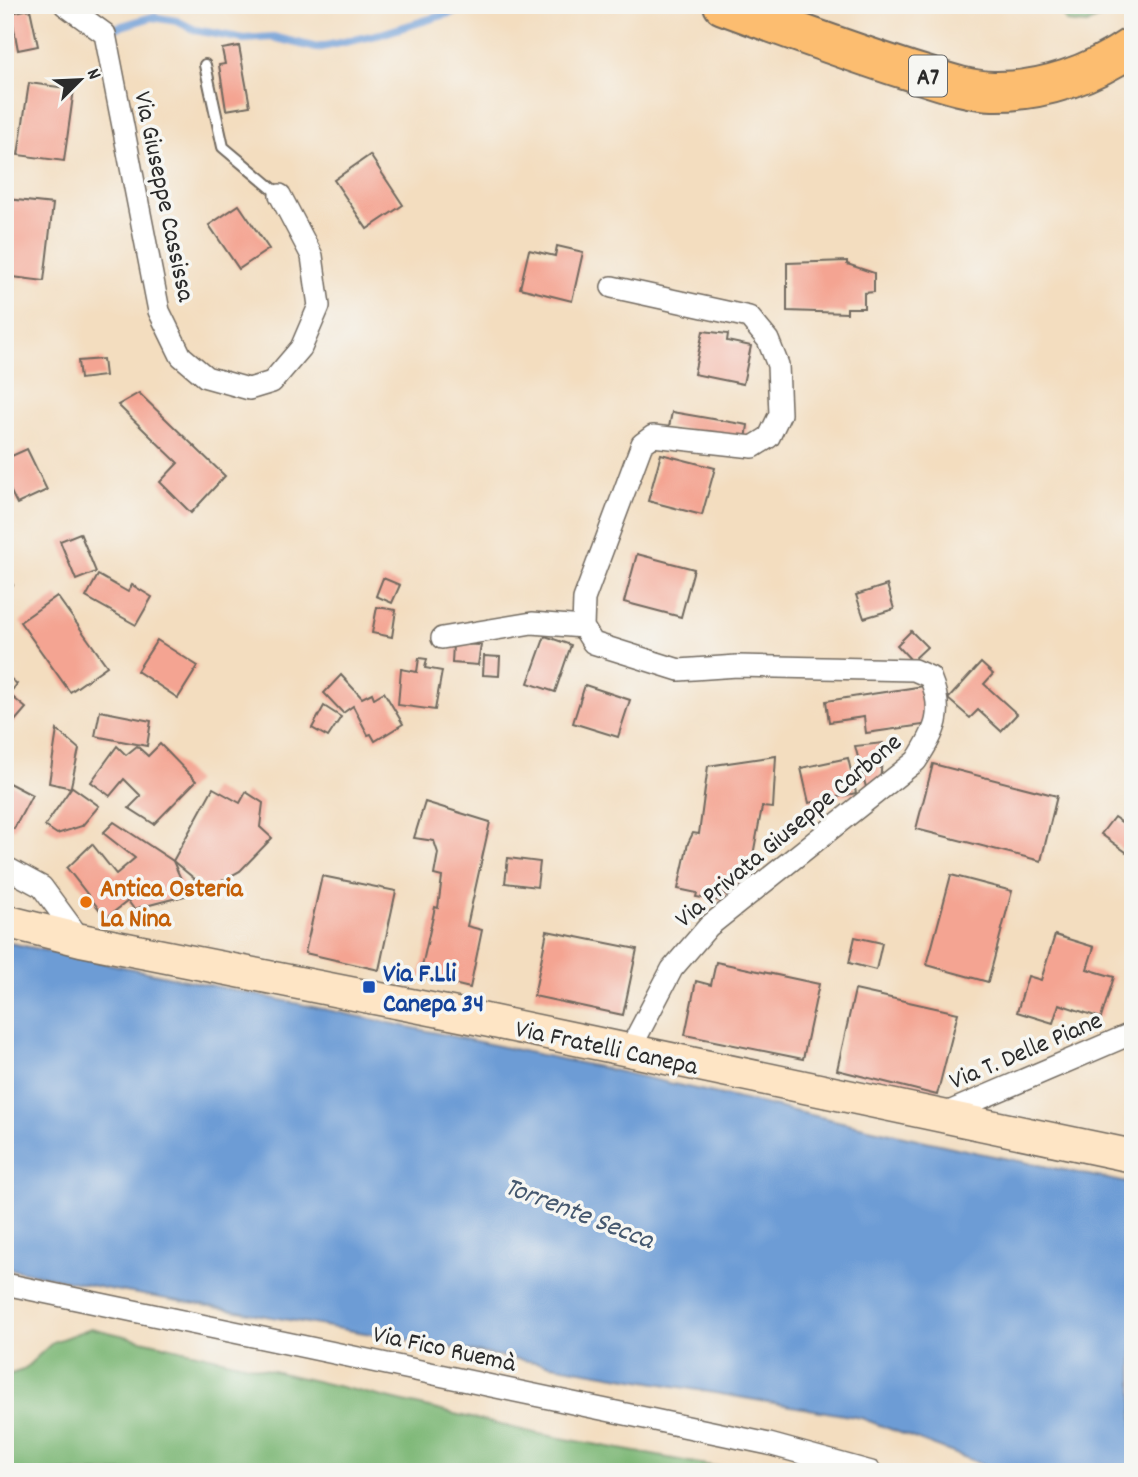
<svg xmlns="http://www.w3.org/2000/svg" width="1138" height="1477" font-family="Dekko,sans-serif">
	<rect width="100%" height="100%" fill="#f6f6f2"/>
	<filter id="ink" filterUnits="userSpaceOnUse"><feTurbulence type="fractalNoise" baseFrequency=".0143" numOctaves="2"/><feDisplacementMap in="SourceGraphic" scale="14" xChannelSelector="R" yChannelSelector="G"/><feConvolveMatrix kernelMatrix="1 2 1 2 8 2 1 2 1" color-interpolation-filters="sRGB"/></filter>
	<filter id="wash" filterUnits="userSpaceOnUse"><feTurbulence type="fractalNoise" baseFrequency=".00686" numOctaves="4" result="noise"/><feDisplacementMap in="SourceGraphic" scale="28" xChannelSelector="R" yChannelSelector="G"/><feGaussianBlur stdDeviation="1.57" result="paint"/><feColorMatrix in="noise" values="0 0 0 0 0 0 0 0 0 0 0 0 0 0 0 0 0 1.4 0 .05"/><feComposite in="paint" operator="in"/></filter>
	<g filter="url(#wash)">
		<rect width="100%" height="100%" fill="#f3ddbf"/>
		<g fill="#7eb877" stroke="#547251" stroke-width="2">
			<polygon points="1055,5 1126,5 1087,24 1067,22"/>
			<polygon points="91,1328 539,1434 744,1472 5,1472 5,1376 23,1370 53,1342"/>
		</g>
		<polygon fill="#6d9cd5" stroke="#4c6480" stroke-width="2" points="5,942 603,1068 979,1153 1133,1184 1133,1472 1003,1472 861,1418 114,1290 5,1268"/>
		<g fill="none" stroke-linecap="round" stroke-linejoin="round">
			<polyline stroke="#6d9cd5" stroke-width="8" points="115,28 152,17 177,21 195,30 244,39 273,37 317,48 381,34 476,5"/>
		</g>
		<g id="blocks">
			<g fill="#f4a492">
				<polygon points="30,9 38,46 18,50 11,13"/>
				<polygon points="239,46 250,106 226,110 219,65 225,64 222,49"/>
				<polygon points="29,83 74,89 64,161 18,155"/>
				<polygon points="370,155 403,205 367,229 334,180"/>
				<polygon points="7,199 53,204 44,281 5,276"/>
				<polygon points="239,205 269,249 239,269 209,225"/>
				<polygon points="557,246 583,252 572,301 520,288 529,250 555,256"/>
				<polygon points="847,261 847,264 874,273 874,292 864,293 864,308 847,308 847,313 787,311 787,263"/>
				<polygon points="703,331 728,334 727,341 751,346 743,384 694,374"/>
				<polygon points="103,359 105,376 80,379 78,361"/>
				<polygon points="139,393 225,476 191,513 160,482 178,463 118,405"/>
				<polygon points="672,412 748,425 746,440 669,427"/>
				<polygon points="27,449 47,490 17,504 5,480 5,459"/>
				<polygon points="661,454 715,468 702,515 648,501"/>
				<polygon points="80,533 96,572 76,580 60,541"/>
				<polygon points="637,554 694,569 681,617 624,602"/>
				<polygon points="5,571 13,585 5,590"/>
				<polygon points="98,575 128,592 132,585 152,597 136,625 86,597"/>
				<polygon points="383,578 400,585 392,603 376,596"/>
				<polygon points="887,585 894,609 864,618 856,595"/>
				<polygon points="57,596 107,666 70,692 20,622"/>
				<polygon points="377,607 396,610 392,637 372,633"/>
				<polygon points="911,631 927,647 912,661 897,645"/>
				<polygon points="545,636 571,645 555,692 528,683"/>
				<polygon points="157,640 198,666 178,698 137,671"/>
				<polygon points="453,644 481,645 478,665 452,663"/>
				<polygon points="484,656 500,657 499,676 483,675"/>
				<polygon points="419,658 427,659 425,668 442,671 435,710 398,705 401,669 417,672"/>
				<polygon points="981,663 993,674 984,684 1017,714 1001,731 978,710 970,718 948,699"/>
				<polygon points="5,674 17,684 9,694 26,708 8,729 5,727"/>
				<polygon points="341,675 362,698 372,693 374,698 384,692 403,724 375,741 371,734 368,735 353,706 343,713 324,693"/>
				<polygon points="585,685 630,700 618,737 573,723"/>
				<polygon points="924,686 930,724 866,733 864,717 829,722 826,701"/>
				<polygon points="324,706 341,717 328,737 312,728"/>
				<polygon points="100,711 151,721 147,746 95,736"/>
				<polygon points="57,730 79,749 71,786 99,806 82,826 57,834 45,826 71,788 49,783"/>
				<polygon points="883,743 880,785 867,791 855,746"/>
				<polygon points="160,744 196,781 154,824 129,808 141,796 124,779 110,796 91,782 117,746 126,755 137,746 148,756"/>
				<polygon points="776,756 773,808 762,807 748,882 732,896 723,894 722,901 696,897 697,893 678,889 688,843 693,833 699,834 708,766"/>
				<polygon points="848,758 856,793 809,803 801,768"/>
				<polygon points="933,764 1057,796 1041,861 916,829"/>
				<polygon points="5,781 32,795 14,829 5,824"/>
				<polygon points="213,788 240,803 246,792 263,803 260,827 272,838 240,871 207,889 173,861"/>
				<polygon points="425,802 490,822 467,926 482,930 470,988 420,976 435,907 438,908 442,877 434,875 438,853 434,841 414,838"/>
				<polygon points="1114,817 1133,830 1133,857 1101,834"/>
				<polygon points="114,822 173,861 188,895 134,909 128,901 106,918 67,868 92,844 116,874 135,858 103,833"/>
				<polygon points="508,858 540,862 537,887 505,883"/>
				<polygon points="951,875 1012,891 988,982 927,965"/>
				<polygon points="322,876 396,891 379,970 305,953"/>
				<polygon points="547,931 637,949 623,1015 534,996"/>
				<polygon points="1055,935 1094,947 1087,969 1114,977 1101,1018 1059,1004 1053,1023 1017,1012 1028,976 1041,980"/>
				<polygon points="855,937 882,943 876,970 849,963"/>
				<polygon points="716,962 819,984 803,1059 685,1035 696,981 711,985"/>
				<polygon points="855,990 958,1013 937,1095 837,1070"/>
			</g>
		</g>
	</g>
	<g filter="url(#ink)">
		<use href="#blocks" fill-opacity="0" stroke="#71695f" stroke-width="2"/>
		<g fill="none" stroke-linecap="round" stroke-linejoin="round">
			<defs>
				<polyline id="service" points="205,65 223,147 280,195"/>
				<g id="minor">
					<polyline points="65,5 105,34 159,311 181,356 206,377 249,389 272,382 301,348 319,306 312,256 280,195"/>
					<path d="M612,287l137,30 19,23 10,25 2,49 -11,23 -16,10 -100,-11 -11,8 -58,155 -1,28 10,16 86,27 58,-4 177,4 16,7c15,36 6,53 -14,84l-207,165 -37,43 -43,82"/>
					<polyline points="442,638 532,623 583,627"/>
					<polyline points="5,867 42,887 81,940"/>
					<polyline points="942,1115 1133,1033"/>
					<polyline points="5,1284 769,1444 871,1472"/>
				</g>
				<polyline id="secondary" points="5,921 81,940 466,1016 1133,1156"/>
				<path id="motorway" d="M723,5c62,23 124,46 187,66 27,8 54,19 83,20 50,1 99,-17 140,-45"/>
			</defs>
			<use href="#service" stroke="#71695f" stroke-width="14"/>
			<use href="#minor" stroke="#71695f" stroke-width="24"/>
			<use href="#secondary" stroke="#71695f" stroke-width="35"/>
			<use href="#motorway" stroke="#71695f" stroke-width="42"/>
			<use href="#service" stroke="#fff" stroke-width="10"/>
			<use href="#minor" stroke="#fff" stroke-width="21"/>
			<use href="#secondary" stroke="#fee5c5" stroke-width="32"/>
			<use href="#motorway" stroke="#fcbd6f" stroke-width="38"/>
		</g>
	</g>
	<circle fill="#e8710a" stroke="#f6f6f2" stroke-width="2.5" cx="86" cy="902" r="7"/>
	<rect fill="#1a4fb4" stroke="#f6f6f2" stroke-width="2.5" x="362" y="980" width="14" height="14" rx="3.5"/>
	<g text-anchor="middle" stroke-width="7" stroke-linejoin="round" paint-order="stroke">
		<rect fill="#f6f6f2" stroke="#686867" stroke-width="2" x="909" y="55.5" width="38" height="41" rx="5"/>
		<g font-size="24" font-weight="bold" fill="#2b2b2b">
			<text x="928" y="84">A7</text>
		</g>
		<g font-size="26" fill="#2b2b2b" stroke="#f6f6f2">
			<text transform="translate(166 196) rotate(78)" y="9">Via Giuseppe Cassissa</text>
			<text transform="translate(787 829) rotate(-40)" y="9">Via Privata Giuseppe Carbone</text>
			<text transform="translate(607 1046) rotate(12)" y="9">Via Fratelli Canepa</text>
			<text transform="translate(1025 1049) rotate(-23)" y="9">Via T. Delle Piane</text>
			<text transform="translate(445 1347) rotate(12)" y="9">Via Fico Ruemà</text>
		</g>
		<g font-size="26" font-weight="bold" fill="#c56008" stroke="#f6f6f2" text-anchor="start">
			<text x="100" y="896">Antica Osteria<tspan x="100" dy="30">La Nina</tspan></text>
		</g>
		<g font-size="26" font-weight="bold" fill="#164399" stroke="#f6f6f2" text-anchor="start">
			<text x="383" y="981">Via F.Lli<tspan x="383" dy="30">Canepa 34</tspan></text>
		</g>
		<g font-size="28" font-style="italic" fill="#45586f" stroke="#f6f6f2">
			<text transform="translate(580 1211) rotate(21)" y="10">Torrente Secca</text>
		</g>
	</g>
	<rect width="1138" height="1477" fill="none" stroke="#f6f6f2" stroke-width="28"/>
	<g transform="translate(80 80) rotate(66)" stroke="#f6f6f2" stroke-width="5" paint-order="stroke">
	<path d="M0-5L12 26L0 18L-12 26Z" fill="#2b2b2b"/>
	<text y="-10" font-size="19" font-weight="bold" text-anchor="middle" fill="#2b2b2b">N</text>
	</g>
</svg>
